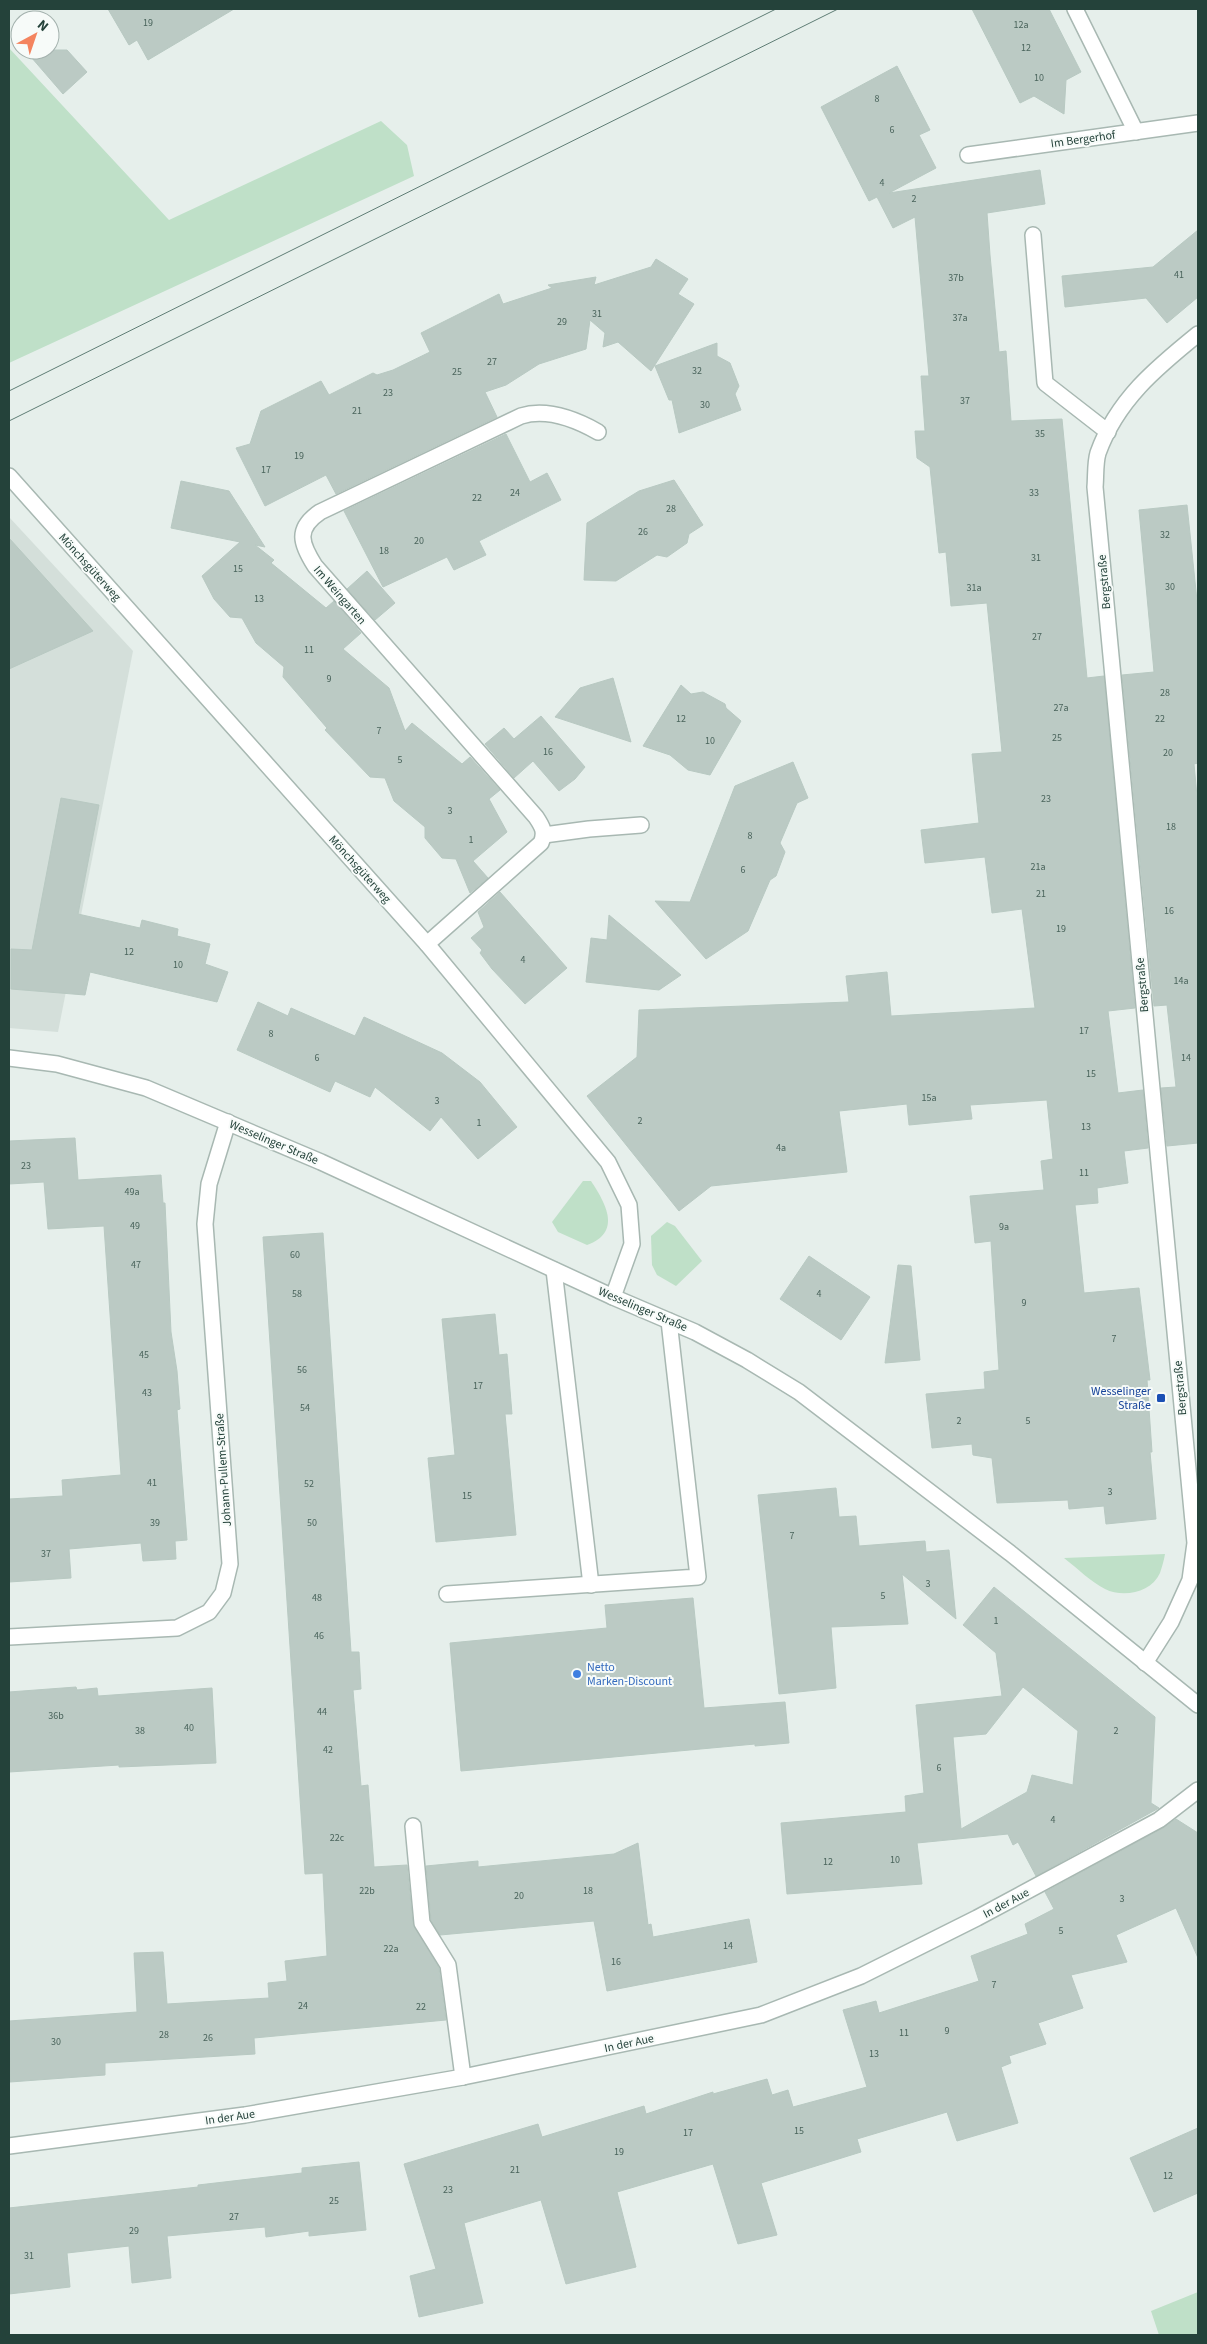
<svg xmlns="http://www.w3.org/2000/svg" width="1207" height="2344" font-family="'Source Sans 3',sans-serif">
	<rect width="100%" height="100%" fill="#e6efeb"/>
	<polygon fill="#d4dfda" points="9,517 133,651 58,1032 9,1028"/>
	<g fill="#bfe0c8">
		<polygon points="9,48 169,220 381,121 407,145 414,176 9,363"/>
		<path d="M583,1181h8c15,23 31,51 -4,64l-29,-13 -6,-10z"/>
		<polygon points="667,1222 675,1226 702,1261 676,1286 657,1275 652,1265 651,1236"/>
		<path d="M1165,1554c-1,6 -3,13 -5,19 -9,20 -37,25 -55,16 -14,-7 -28,-21 -41,-31z"/>
		<polygon points="1198,2292 1198,2335 1159,2335 1151,2311"/>
	</g>
	<g fill="#bbcac4" stroke="#b8c9c2" fill-rule="evenodd">
		<polygon points="108,9 234,9 148,60 137,40 129,45"/>
		<polygon points="972,9 1049,9 1081,72 1066,80 1064,114 1034,96 1020,103"/>
		<polygon points="25,50 67,50 87,72 63,94"/>
		<polygon points="897,66 930,130 919,135 936,168 889,193 1040,170 1045,204 987,213 990,255 999,352 1006,351 1011,421 1062,419 1087,678 1104,676 1135,1008 1108,1011 1118,1093 1143,1090 1148,1148 1124,1151 1128,1183 1097,1188 1098,1203 1075,1205 1084,1293 1139,1288 1150,1380 1147,1380 1152,1452 1150,1452 1156,1519 1106,1524 1104,1506 1069,1509 1068,1500 997,1503 992,1458 973,1455 972,1444 932,1448 926,1394 985,1389 984,1372 999,1370 991,1241 975,1243 970,1196 1044,1190 1041,1161 1053,1159 1047,1100 970,1105 972,1119 909,1125 907,1104 839,1111 847,1172 711,1186 679,1211 587,1096 637,1057 639,1010 849,1002 846,976 887,972 891,1016 1035,1008 1022,909 992,913 985,857 925,863 921,830 979,823 972,754 1002,752 987,603 951,606 946,552 939,553 930,467 917,458 915,431 925,431 921,376 929,376 915,217 893,228 877,197 869,201 821,107"/>
		<polygon points="1198,230 1198,297 1167,323 1146,298 1065,307 1062,276 1153,267"/>
		<polygon points="656,259 688,279 678,294 694,304 651,371 618,342 603,347 605,333 590,320 586,349 539,364 506,385 485,392 497,417 336,494 326,475 265,506 236,448 250,444 261,411 321,381 329,395 373,373 377,375 393,370 430,352 421,333 499,294 503,304 552,288 548,285 596,277 594,285 651,267"/>
		<polygon points="717,343 717,356 730,363 739,386 735,394 741,410 679,433 672,400 669,400 655,366"/>
		<polygon points="506,434 530,482 547,473 561,500 479,541 486,555 454,570 447,557 383,587 344,511"/>
		<polygon points="674,480 703,525 689,534 687,543 667,557 657,555 616,581 584,580 587,523 639,491"/>
		<polygon points="181,481 229,491 265,547 255,545 274,560 271,563 326,608 334,601 361,633 343,649 389,688 405,731 412,723 462,764 470,757 500,790 489,799 507,832 473,861 488,878 470,893 456,859 442,858 425,838 425,827 394,801 385,778 370,777 325,730 327,728 283,677 284,667 256,643 242,618 230,617 214,599 202,576 240,542 171,528"/>
		<polygon points="1187,505 1198,610 1198,763 1194,764 1198,807 1198,1143 1167,1146 1161,1088 1176,1087 1167,1005 1154,1006 1122,675 1154,672 1139,510"/>
		<polygon points="9,538 93,631 9,669"/>
		<polygon points="367,571 395,603 375,620 347,589"/>
		<polygon points="613,678 631,742 555,717 580,688"/>
		<polygon points="681,685 691,694 703,692 725,704 726,708 741,721 710,775 688,770 670,755 643,746"/>
		<polygon points="541,716 585,767 575,779 559,791 533,761 514,778 485,744 504,728 514,739"/>
		<polygon points="793,762 808,798 797,803 780,843 785,852 776,876 770,880 748,931 706,959 655,901 690,902 735,786"/>
		<polygon points="61,798 99,805 78,914 140,928 142,920 178,929 177,936 210,944 205,964 228,972 217,1002 90,972 85,995 11,989 11,949 32,950"/>
		<polygon points="500,892 567,968 525,1004 492,969 480,953 482,950 471,938 484,927 478,912"/>
		<polygon points="609,915 681,975 659,990 586,982 591,938 607,940"/>
		<polygon points="258,1002 288,1016 291,1008 355,1036 364,1017 442,1053 480,1082 517,1127 478,1159 441,1117 430,1131 375,1087 370,1097 335,1081 330,1092 237,1050"/>
		<polygon points="75,1138 78,1180 161,1175 163,1203 165,1203 171,1332 177,1371 180,1409 177,1410 187,1540 175,1541 176,1559 143,1561 141,1543 69,1549 71,1578 9,1582 9,1499 63,1496 62,1480 121,1475 104,1226 48,1229 44,1182 9,1184 9,1141"/>
		<polygon points="323,1233 351,1652 359,1652 361,1689 353,1690 361,1786 368,1785 374,1867 407,1865 413,1924 439,1968 446,2020 254,2038 255,2054 105,2063 105,2075 10,2082 9,2021 137,2012 134,1953 163,1952 167,2004 269,1998 268,1983 287,1981 285,1961 327,1956 323,1873 305,1874 263,1237"/>
		<polygon points="809,1256 870,1297 841,1340 780,1299"/>
		<polygon points="898,1265 911,1266 920,1360 885,1363"/>
		<polygon points="495,1314 499,1355 507,1354 512,1414 505,1414 516,1535 436,1542 428,1458 455,1455 442,1319"/>
		<polygon points="836,1488 839,1517 856,1516 859,1546 925,1541 926,1552 949,1550 956,1619 902,1574 908,1624 831,1627 836,1688 779,1694 758,1495"/>
		<path d="M994,1587l161,130 -4,86 8,5 -123,68 -18,-34 -5,3 -5,-11 -91,9 5,41 -135,10 -6,-71 125,-11 -1,-16 19,-3 -8,-88 86,-9 -6,-43 -33,-28zM1023,1687l55,44 -5,54 -41,-10 -5,17 -66,37 -8,-92 33,-3z"/>
		<polygon points="693,1598 704,1708 785,1702 789,1743 755,1746 755,1744 461,1771 450,1643 607,1628 605,1605"/>
		<polygon points="76,1687 77,1690 97,1688 98,1696 212,1688 216,1763 119,1767 119,1765 9,1772 9,1692"/>
		<polygon points="1176,1819 1198,1833 1198,1958 1176,1908 1116,1935 1127,1962 1071,1975 1083,2008 1038,2023 1046,2044 1009,2056 1011,2063 1001,2067 1018,2123 957,2141 947,2112 857,2139 861,2152 761,2183 777,2235 738,2244 713,2164 617,2192 636,2267 566,2284 541,2200 464,2223 483,2303 419,2317 410,2276 436,2269 404,2164 538,2124 542,2137 644,2106 646,2114 713,2092 713,2094 767,2079 772,2095 788,2090 793,2107 867,2087 843,2010 876,2001 879,2013 979,1981 971,1956 1028,1934 1025,1924 1054,1909 1045,1892 1163,1828"/>
		<polygon points="638,1843 648,1925 651,1924 653,1937 749,1919 757,1962 607,1991 594,1921 440,1935 431,1920 426,1866 478,1861 478,1867 614,1854"/>
		<polygon points="1198,2128 1198,2193 1154,2212 1130,2158"/>
		<polygon points="359,2162 366,2230 309,2236 309,2231 266,2237 265,2227 167,2236 171,2278 132,2283 129,2246 67,2253 70,2287 9,2294 9,2208 198,2187 198,2185 302,2173 302,2168"/>
	</g>
	<g fill="none" stroke-linecap="round" stroke-linejoin="round">
		<defs>
			<g id="service">
				<polyline points="1033,235 1045,383 1108,432"/>
				<polyline points="554,1270 591,1585"/>
				<polyline points="447,1594 698,1577 669,1321"/>
				<polyline points="413,1826 422,1923 448,1965 463,2077"/>
			</g>
			<g id="minor">
				<polyline points="1075,9 1136,132"/>
				<polyline points="968,155 1198,123"/>
				<polyline points="9,476 427,944 608,1162 629,1205 632,1244 613,1297"/>
				<polyline points="544,835 589,829 641,825"/>
				<path d="M427,944l114,-101c5,-11 1,-17 -5,-26l-221,-251c-14,-22 -20,-37 5,-54l201,-96c26,-8 54,3 77,16"/>
				<polyline points="9,1637 177,1628 209,1612 223,1593 230,1564 205,1224 209,1184 228,1122"/>
				<path d="M1145,1663l26,-41 19,-42 5,-37 -100,-1056c1,-11 0,-24 3,-34 19,-53 58,-85 100,-119"/>
				<polyline points="9,2146 245,2115 463,2077 761,2015 861,1976 977,1918 1159,1820 1198,1790"/>
			</g>
			<polyline id="tertiary" points="9,1058 57,1064 146,1088 321,1162 613,1297 695,1332 747,1360 799,1392 1010,1553 1198,1705"/>
		</defs>
		<use href="#service" stroke="#a8b8b2" stroke-width="18"/>
		<use href="#minor" stroke="#a8b8b2" stroke-width="18"/>
		<use href="#tertiary" stroke="#a8b8b2" stroke-width="18"/>
		<use href="#service" stroke="#fff" stroke-width="15"/>
		<use href="#minor" stroke="#fff" stroke-width="15"/>
		<use href="#tertiary" stroke="#fff" stroke-width="15"/>
		<g stroke="#5f7d75" stroke-width="1">
			<polyline points="9,391 776,9"/>
			<polyline points="9,421 838,9"/>
		</g>
	</g>
	<rect fill="#1a4fb4" stroke="#f7fbf9" stroke-width="2" x="1156" y="1393" width="10" height="10" rx="2.5"/>
	<circle fill="#3f7fe0" stroke="#f7fbf9" stroke-width="2" cx="577" cy="1674" r="5"/>
	<g text-anchor="middle" stroke-width="4" stroke-linejoin="round" paint-order="stroke">
		<g font-size="10" fill="#4a645c">
			<text x="148" y="26">19</text>
			<text x="1021" y="28">12a</text>
			<text x="1026" y="51">12</text>
			<text x="1039" y="81">10</text>
			<text x="877" y="102">8</text>
			<text x="892" y="133">6</text>
			<text x="882" y="186">4</text>
			<text x="914" y="202">2</text>
			<text x="1179" y="278">41</text>
			<text x="956" y="281">37b</text>
			<text x="597" y="317">31</text>
			<text x="960" y="321">37a</text>
			<text x="562" y="325">29</text>
			<text x="492" y="365">27</text>
			<text x="697" y="374">32</text>
			<text x="457" y="375">25</text>
			<text x="388" y="396">23</text>
			<text x="965" y="404">37</text>
			<text x="705" y="408">30</text>
			<text x="357" y="414">21</text>
			<text x="1040" y="437">35</text>
			<text x="299" y="459">19</text>
			<text x="266" y="473">17</text>
			<text x="515" y="496">24</text>
			<text x="1034" y="496">33</text>
			<text x="477" y="501">22</text>
			<text x="671" y="512">28</text>
			<text x="643" y="535">26</text>
			<text x="1165" y="538">32</text>
			<text x="419" y="544">20</text>
			<text x="384" y="554">18</text>
			<text x="1036" y="561">31</text>
			<text x="238" y="572">15</text>
			<text x="1170" y="590">30</text>
			<text x="974" y="591">31a</text>
			<text x="259" y="602">13</text>
			<text x="1037" y="640">27</text>
			<text x="309" y="653">11</text>
			<text x="329" y="682">9</text>
			<text x="1165" y="696">28</text>
			<text x="1061" y="711">27a</text>
			<text x="681" y="722">12</text>
			<text x="1160" y="722">22</text>
			<text x="379" y="734">7</text>
			<text x="1057" y="741">25</text>
			<text x="710" y="744">10</text>
			<text x="548" y="755">16</text>
			<text x="1168" y="756">20</text>
			<text x="400" y="763">5</text>
			<text x="1046" y="802">23</text>
			<text x="450" y="814">3</text>
			<text x="1171" y="830">18</text>
			<text x="750" y="839">8</text>
			<text x="471" y="843">1</text>
			<text x="1038" y="870">21a</text>
			<text x="743" y="873">6</text>
			<text x="1041" y="897">21</text>
			<text x="1169" y="914">16</text>
			<text x="1061" y="932">19</text>
			<text x="129" y="955">12</text>
			<text x="523" y="963">4</text>
			<text x="178" y="968">10</text>
			<text x="1181" y="984">14a</text>
			<text x="1084" y="1034">17</text>
			<text x="271" y="1037">8</text>
			<text x="317" y="1061">6</text>
			<text x="1186" y="1061">14</text>
			<text x="1091" y="1077">15</text>
			<text x="929" y="1101">15a</text>
			<text x="437" y="1104">3</text>
			<text x="640" y="1124">2</text>
			<text x="479" y="1126">1</text>
			<text x="1086" y="1130">13</text>
			<text x="781" y="1151">4a</text>
			<text x="26" y="1169">23</text>
			<text x="1084" y="1176">11</text>
			<text x="132" y="1195">49a</text>
			<text x="135" y="1229">49</text>
			<text x="1004" y="1230">9a</text>
			<text x="295" y="1258">60</text>
			<text x="136" y="1268">47</text>
			<text x="297" y="1297">58</text>
			<text x="819" y="1297">4</text>
			<text x="1024" y="1306">9</text>
			<text x="1114" y="1342">7</text>
			<text x="144" y="1358">45</text>
			<text x="302" y="1373">56</text>
			<text x="478" y="1389">17</text>
			<text x="147" y="1396">43</text>
			<text x="305" y="1411">54</text>
			<text x="959" y="1424">2</text>
			<text x="1028" y="1424">5</text>
			<text x="152" y="1486">41</text>
			<text x="309" y="1487">52</text>
			<text x="1110" y="1495">3</text>
			<text x="467" y="1499">15</text>
			<text x="155" y="1526">39</text>
			<text x="312" y="1526">50</text>
			<text x="792" y="1539">7</text>
			<text x="46" y="1557">37</text>
			<text x="928" y="1587">3</text>
			<text x="883" y="1599">5</text>
			<text x="317" y="1601">48</text>
			<text x="996" y="1624">1</text>
			<text x="319" y="1639">46</text>
			<text x="322" y="1715">44</text>
			<text x="56" y="1719">36b</text>
			<text x="189" y="1731">40</text>
			<text x="140" y="1734">38</text>
			<text x="1116" y="1734">2</text>
			<text x="328" y="1753">42</text>
			<text x="939" y="1771">6</text>
			<text x="1053" y="1823">4</text>
			<text x="337" y="1841">22c</text>
			<text x="895" y="1863">10</text>
			<text x="828" y="1865">12</text>
			<text x="367" y="1894">22b</text>
			<text x="588" y="1894">18</text>
			<text x="519" y="1899">20</text>
			<text x="1122" y="1902">3</text>
			<text x="1061" y="1934">5</text>
			<text x="728" y="1949">14</text>
			<text x="391" y="1952">22a</text>
			<text x="616" y="1965">16</text>
			<text x="994" y="1988">7</text>
			<text x="303" y="2009">24</text>
			<text x="421" y="2010">22</text>
			<text x="947" y="2034">9</text>
			<text x="904" y="2036">11</text>
			<text x="164" y="2038">28</text>
			<text x="208" y="2041">26</text>
			<text x="56" y="2045">30</text>
			<text x="874" y="2057">13</text>
			<text x="799" y="2134">15</text>
			<text x="688" y="2136">17</text>
			<text x="619" y="2155">19</text>
			<text x="515" y="2173">21</text>
			<text x="1168" y="2179">12</text>
			<text x="448" y="2193">23</text>
			<text x="334" y="2204">25</text>
			<text x="234" y="2220">27</text>
			<text x="134" y="2234">29</text>
			<text x="29" y="2259">31</text>
		</g>
		<g font-size="12" fill="#24423a" stroke="#f7fbf9">
			<text transform="translate(1083 139) rotate(-8)" y="4">Im Bergerhof</text>
			<text transform="translate(90 567) rotate(48)" y="4">Mönchsgüterweg</text>
			<text transform="translate(1104 582) rotate(-95)" y="4">Bergstraße</text>
			<text transform="translate(340 595) rotate(49)" y="4">Im Weingarten</text>
			<text transform="translate(360 869) rotate(48)" y="4">Mönchsgüterweg</text>
			<text transform="translate(1142 985) rotate(-95)" y="4">Bergstraße</text>
			<text transform="translate(274 1142) rotate(23)" y="4">Wesselinger Straße</text>
			<text transform="translate(643 1309) rotate(23)" y="4">Wesselinger Straße</text>
			<text transform="translate(1180 1388) rotate(-95)" y="4">Bergstraße</text>
			<text transform="translate(223 1470) rotate(-94)" y="4">Johann-Pullem-Straße</text>
			<text transform="translate(1006 1903) rotate(-28)" y="4">In der Aue</text>
			<text transform="translate(629 2043) rotate(-12)" y="4">In der Aue</text>
			<text transform="translate(230 2117) rotate(-8)" y="4">In der Aue</text>
		</g>
		<g font-size="12" fill="#164399" stroke="#f7fbf9" text-anchor="end">
			<text x="1151" y="1395">Wesselinger<tspan x="1151" dy="14">Straße</tspan></text>
		</g>
		<g font-size="12" fill="#366cbe" stroke="#f7fbf9" text-anchor="start">
			<text x="587" y="1671">Netto<tspan x="587" dy="14">Marken-Discount</tspan></text>
		</g>
	</g>
	<rect width="1207" height="2344" fill="none" stroke="#24423a" stroke-width="20"/>
	<g transform="translate(35 35) rotate(40)"><circle r="24" fill="#f7fbf9" stroke="#a3b1ad"/>
	<path d="M0-4L9 19L0 12L-9 19Z" fill="#f4845f"/>
	<text y="-8" font-size="14" font-weight="bold" text-anchor="middle" fill="#24423a">N</text>
	</g>
</svg>
